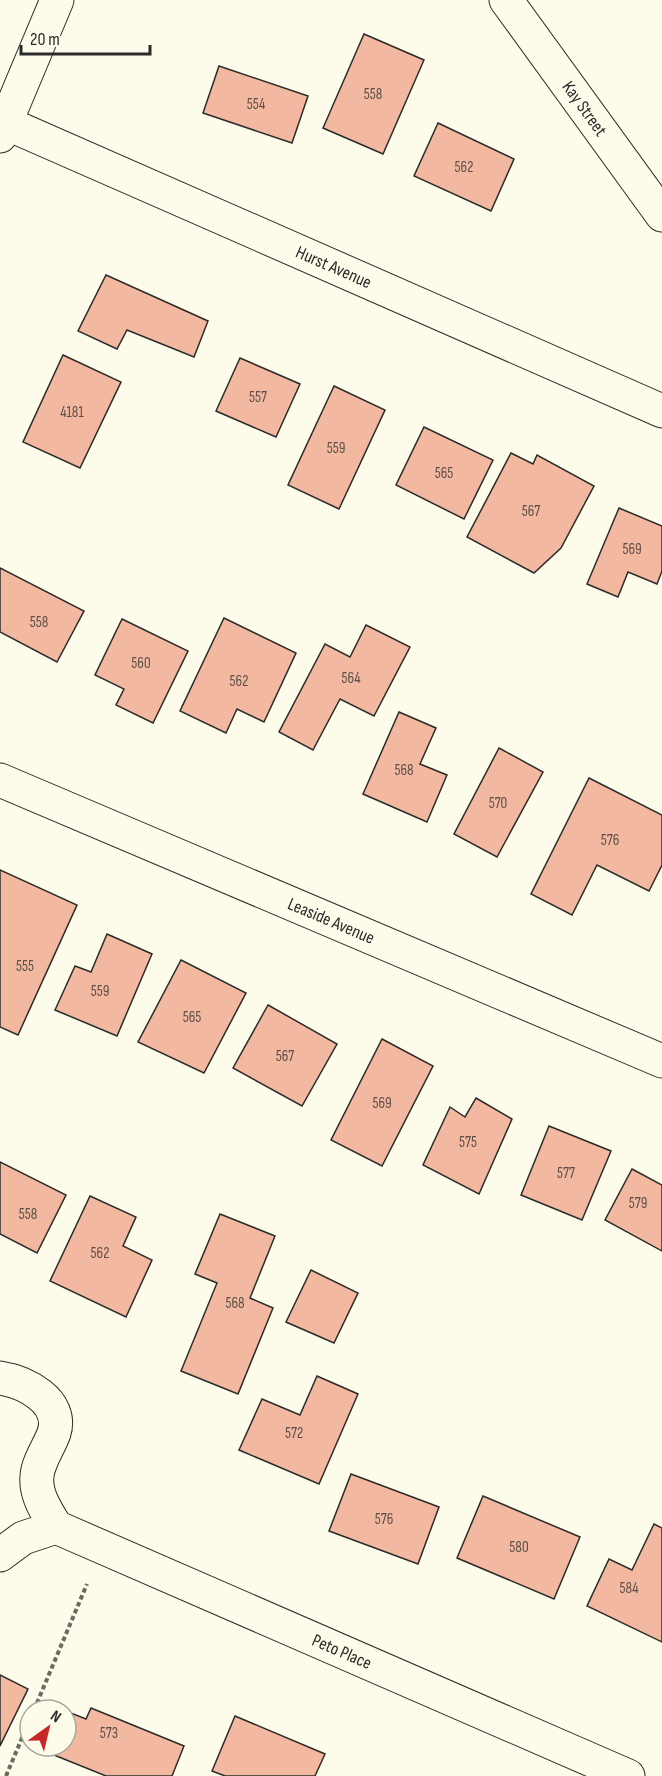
<svg xmlns="http://www.w3.org/2000/svg" width="662" height="1776" font-family="'Sofia Sans Condensed',sans-serif">
	<rect width="100%" height="100%" fill="#fdfbea"/>
	<g fill="#f2b8a0" stroke="#2b2b2b" stroke-width="1.5">
		<polygon points="364,34 424,60 383,154 323,128"/>
		<polygon points="219,66 308,96 292,143 203,113"/>
		<polygon points="438,123 514,159 491,211 414,176"/>
		<polygon points="106,275 208,321 194,357 127,330 117,349 78,331"/>
		<polygon points="63,355 121,382 80,468 23,442"/>
		<polygon points="240,358 300,384 276,437 216,411"/>
		<polygon points="334,386 385,410 339,509 288,485"/>
		<polygon points="424,427 493,460 464,519 396,485"/>
		<polygon points="511,453 533,464 537,455 594,486 561,548 534,573 467,537"/>
		<polygon points="619,508 662,526 662,571 657,584 628,572 618,597 587,584"/>
		<polygon points="0,568 84,611 57,662 0,632"/>
		<polygon points="224,618 296,653 264,722 237,709 226,733 180,711"/>
		<polygon points="122,619 188,651 153,723 116,705 124,689 95,675"/>
		<polygon points="366,625 410,647 374,716 340,699 313,750 279,732 325,644 350,657"/>
		<polygon points="399,712 436,728 420,764 447,775 427,822 363,794"/>
		<polygon points="499,748 543,772 497,857 454,834"/>
		<polygon points="589,778 662,815 662,865 649,891 597,865 572,915 531,894"/>
		<polygon points="0,870 77,905 18,1035 0,1027"/>
		<polygon points="107,934 152,954 117,1036 55,1010 75,966 91,972"/>
		<polygon points="181,960 246,993 204,1073 138,1042"/>
		<polygon points="268,1005 337,1044 302,1106 233,1068"/>
		<polygon points="382,1039 433,1066 382,1166 331,1140"/>
		<polygon points="476,1098 512,1119 479,1194 423,1165 450,1107 465,1117"/>
		<polygon points="549,1126 611,1151 582,1220 521,1195"/>
		<polygon points="0,1162 66,1195 37,1253 0,1234"/>
		<polygon points="632,1169 662,1185 662,1251 605,1220"/>
		<polygon points="90,1196 136,1217 123,1246 152,1260 126,1317 50,1281"/>
		<polygon points="220,1214 275,1236 250,1298 273,1308 238,1394 181,1371 217,1283 195,1274"/>
		<polygon points="311,1270 358,1293 334,1343 286,1322"/>
		<polygon points="317,1376 358,1394 319,1484 239,1450 262,1399 300,1415"/>
		<polygon points="351,1474 439,1507 418,1564 329,1531"/>
		<polygon points="483,1496 580,1537 554,1599 457,1558"/>
		<polygon points="654,1524 662,1528 662,1642 587,1606 609,1559 632,1570"/>
		<polygon points="0,1675 28,1689 0,1746"/>
		<polygon points="91,1708 184,1746 172,1776 106,1776 49,1753 51,1746 66,1746 66,1711 86,1719"/>
		<polygon points="235,1716 325,1754 315,1776 225,1776 212,1771"/>
	</g>
	<g fill="none" stroke-linecap="round" stroke-linejoin="round">
		<defs>
			<g id="street">
				<path id="s1" d="M506,0l156,215"/>
				<path id="s2" d="M6,123l656,288"/>
				<polyline points="0,136 57,0"/>
				<path id="s3" d="M0,780l662,281"/>
				<path id="s4" d="M0,1378c25,4 64,23 54,55 -5,14 -16,29 -17,43 -2,19 10,36 19,51l572,249"/>
				<polyline points="0,1555 23,1538 56,1527"/>
			</g>
		</defs>
		<use href="#street" stroke="#2b2b2b" stroke-width="35"/>
		<g stroke="#6a6964" stroke-width="4" stroke-dasharray="4.5 3" stroke-linecap="butt">
			<polyline points="34,1710 87,1584"/>
			<polyline points="6,1776 30,1719"/>
		</g>
		<use href="#street" stroke="#fdfbea" stroke-width="33"/>
	</g>
	<g text-anchor="middle" stroke-width="4.5" stroke-linejoin="round" paint-order="stroke">
		<g font-size="15" fill="#5d4e48">
			<text x="373" y="99">558</text>
			<text x="256" y="109">554</text>
			<text x="464" y="172">562</text>
			<text x="258" y="402">557</text>
			<text x="72" y="417">4181</text>
			<text x="336" y="453">559</text>
			<text x="444" y="478">565</text>
			<text x="531" y="516">567</text>
			<text x="632" y="554">569</text>
			<text x="39" y="627">558</text>
			<text x="141" y="668">560</text>
			<text x="351" y="683">564</text>
			<text x="239" y="686">562</text>
			<text x="404" y="775">568</text>
			<text x="498" y="808">570</text>
			<text x="610" y="845">576</text>
			<text x="25" y="971">555</text>
			<text x="100" y="996">559</text>
			<text x="192" y="1022">565</text>
			<text x="285" y="1061">567</text>
			<text x="382" y="1108">569</text>
			<text x="468" y="1147">575</text>
			<text x="566" y="1178">577</text>
			<text x="638" y="1208">579</text>
			<text x="28" y="1219">558</text>
			<text x="100" y="1258">562</text>
			<text x="235" y="1308">568</text>
			<text x="294" y="1438">572</text>
			<text x="384" y="1524">576</text>
			<text x="519" y="1552">580</text>
			<text x="629" y="1593">584</text>
			<text x="109" y="1738">573</text>
		</g>
		<g font-size="18" fill="#2b2b2b" stroke="#fdfbea">
			<text dy="6" stroke="none"><textPath href="#s1" startOffset="134">Kay Street</textPath></text>
			<text dy="6" stroke="none"><textPath href="#s2" startOffset="358">Hurst Avenue</textPath></text>
			<text dy="6" stroke="none"><textPath href="#s3" startOffset="360">Leaside Avenue</textPath></text>
			<text dy="6" stroke="none"><textPath href="#s4" startOffset="501">Peto Place</textPath></text>
		</g>
	</g>
	<g transform="translate(48 1728) rotate(34)"><circle r="28" fill="#fdfbea" stroke="#a9a89e" stroke-width="1.5"/>
	<path d="M0-4.5L10 22L0 15L-10 22Z" fill="#c62828"/>
	<text y="-9" font-size="16" font-weight="bold" text-anchor="middle" fill="#2b2b2b">N</text>
	</g>
	<path d="M21 45v9h129v-9" fill="none" stroke="#2b2b2b" stroke-width="3"/>
	<text x="30" y="45" font-size="18" fill="#2b2b2b" stroke="#fdfbea" stroke-width="4.5" paint-order="stroke">20 m</text>
</svg>
